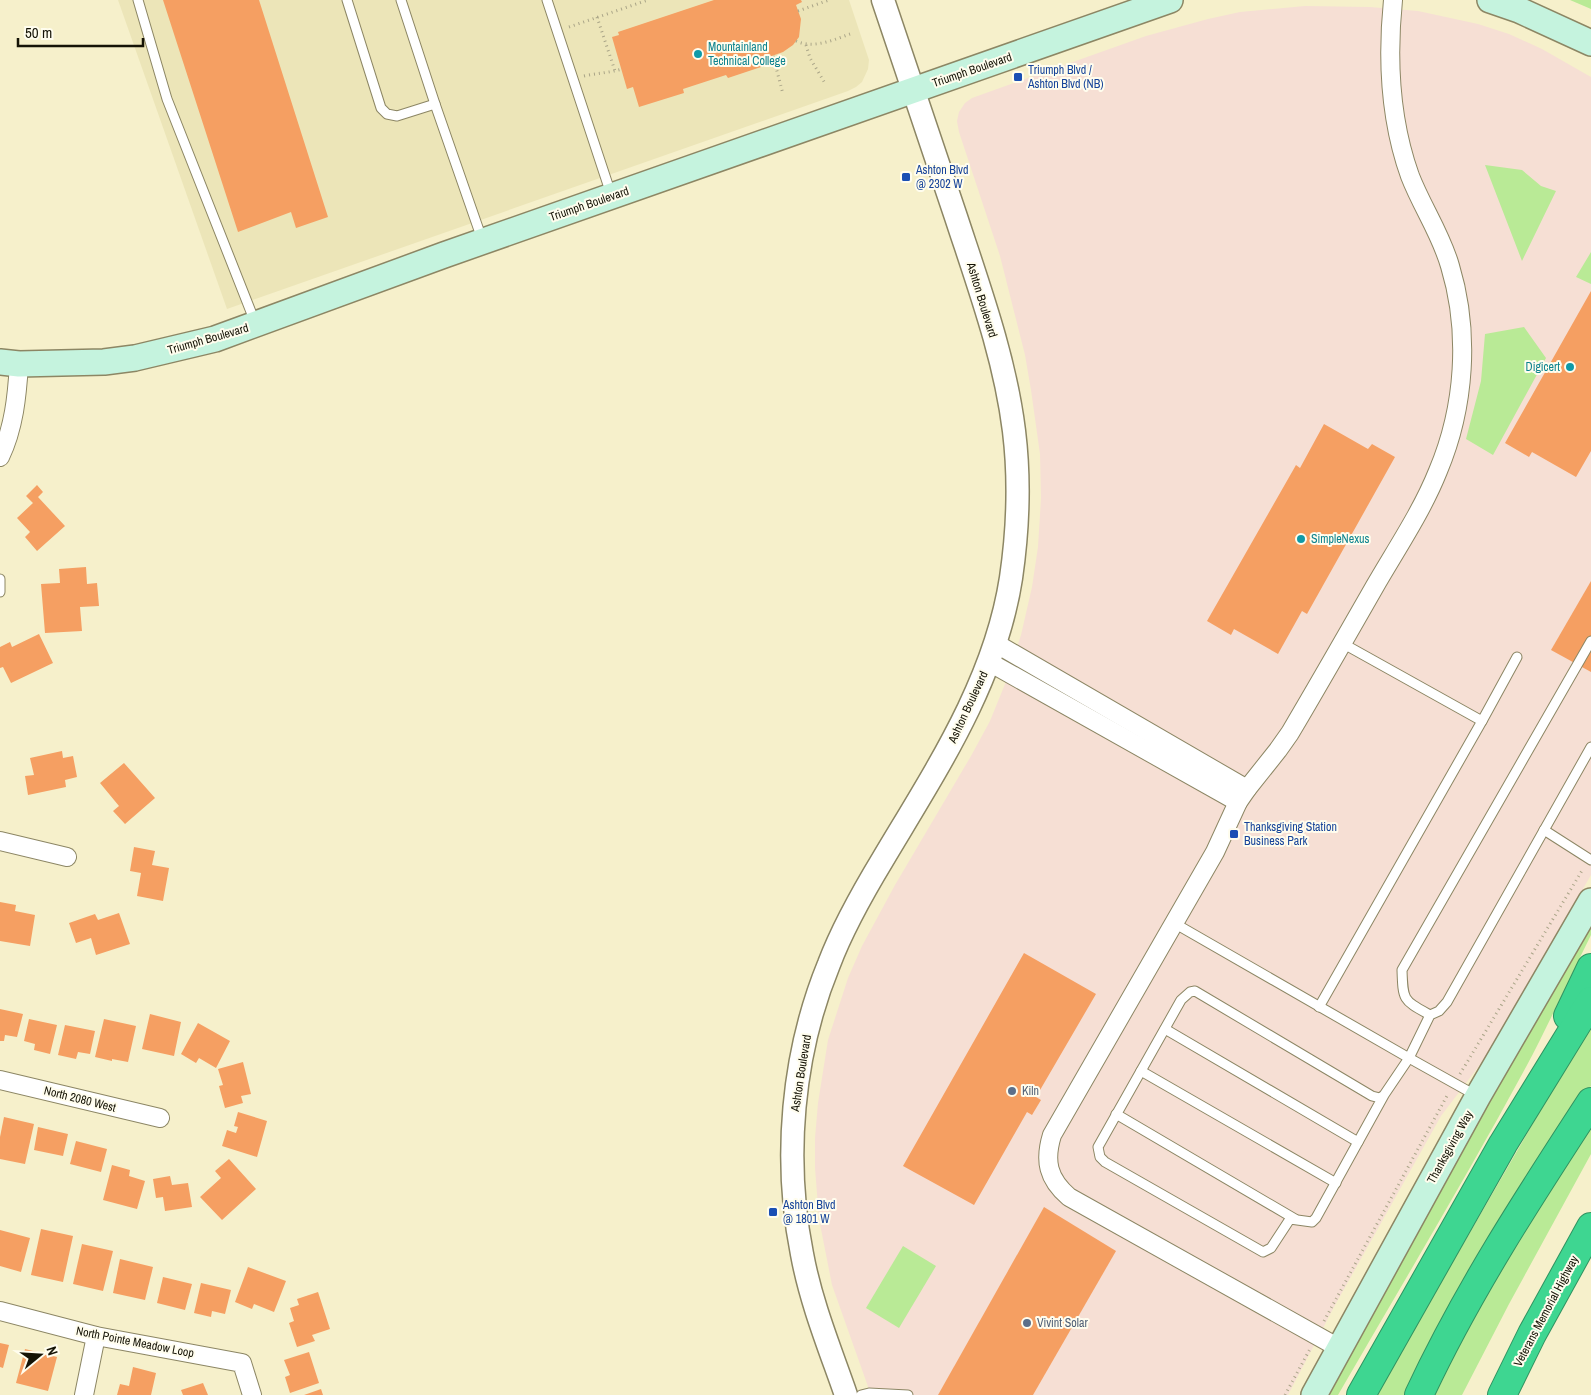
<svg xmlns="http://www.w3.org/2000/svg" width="1591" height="1395" font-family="'Archivo Narrow',sans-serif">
	<rect width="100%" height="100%" fill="#f6f0cb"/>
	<polygon fill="#f6dfd4" points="1305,6 1370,7 1418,11 1478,24 1509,34 1542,49 1591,77 1591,875 1485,1058 1441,1116 1334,1307 1288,1395 871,1395 832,1285 819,1219 815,1168 815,1138 818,1103 828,1040 848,978 862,946 895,885 971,756 990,721 1005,684 1021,635 1032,587 1038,547 1041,498 1040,454 1031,390 1025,355 1000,256 959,132 957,121 959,112 965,103 972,98 1146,36 1208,19 1240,12"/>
	<polygon fill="#ece5b8" points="118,0 849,0 869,60 868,69 862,82 856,87 848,91 227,309"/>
	<g fill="#b9ea96">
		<polygon points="1570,0 1591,0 1591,9"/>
		<polygon points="1485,165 1522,170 1541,186 1556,191 1522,261"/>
		<polygon points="1591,252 1591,284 1576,277"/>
		<polygon points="1524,327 1546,358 1493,455 1466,439 1481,381 1485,334"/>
		<path d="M1591,923v12c-22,44 -42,89 -65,132 -60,111 -125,219 -188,328h-12l10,-19 3,1 29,-66z"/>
		<polygon points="1591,1023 1591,1086 1573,1112 1408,1395 1376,1395"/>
		<polygon points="1591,1120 1591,1154 1509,1304 1462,1395 1433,1395 1476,1302"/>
		<polygon points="903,1246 936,1266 899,1328 866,1308"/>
	</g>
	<g fill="#f59f62">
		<polygon points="163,0 259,0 328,217 296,228 291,212 238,232"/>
		<polygon points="714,0 801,0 802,2 796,5 801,19 799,37 793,45 783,52 769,57 770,64 728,78 726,75 683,89 684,93 639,107 633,87 627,89 612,37 619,35 618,32"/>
		<polygon points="1591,291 1591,451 1576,477 1532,452 1529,457 1505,443"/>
		<polygon points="1324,424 1368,449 1372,444 1395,457 1307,614 1302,611 1278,654 1234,629 1231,635 1207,621 1296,465 1300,468"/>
		<polygon points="37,485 43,492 38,497 65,526 37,551 25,537 30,532 17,518 33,503 26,496"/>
		<polygon points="86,567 87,584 97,583 99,606 80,607 82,631 45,633 41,584 60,583 59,569"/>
		<polygon points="1591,581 1591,672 1551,650"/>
		<polygon points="39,634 53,663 11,683 3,667 0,668 0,647 10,642 12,647"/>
		<polygon points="62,751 63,758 73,756 77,777 65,780 66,787 28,795 25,776 34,775 30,758"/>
		<polygon points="124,763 155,798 125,824 113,811 119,806 100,783"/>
		<polygon points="134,847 155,851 152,865 169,868 163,901 137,896 141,873 130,871"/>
		<polygon points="0,902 16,905 15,911 35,915 30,946 0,941"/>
		<polygon points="119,913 130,944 96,955 91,938 76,943 69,923 95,914 98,920"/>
		<polygon points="1024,953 1096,994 1036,1097 1041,1100 1032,1115 1027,1112 974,1205 903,1166"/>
		<polygon points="0,1009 23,1014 17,1037 5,1035 4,1041 0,1041"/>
		<polygon points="150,1014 181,1022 174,1056 142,1049"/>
		<polygon points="29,1019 57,1025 50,1054 34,1050 35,1044 24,1041"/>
		<polygon points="104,1019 136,1026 128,1062 112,1059 112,1061 95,1057"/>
		<polygon points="198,1023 230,1041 216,1068 199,1058 196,1063 181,1054"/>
		<polygon points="65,1025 95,1031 90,1054 78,1052 76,1059 58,1055"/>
		<polygon points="243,1062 251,1094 241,1096 243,1103 225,1108 219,1086 223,1085 218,1069"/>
		<polygon points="238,1112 267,1121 257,1157 222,1146 227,1130 236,1133 238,1127 234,1126"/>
		<polygon points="4,1117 34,1124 25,1164 0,1159 0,1137"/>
		<polygon points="38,1127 68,1134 63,1156 34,1150"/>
		<polygon points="76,1141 107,1149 101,1172 70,1164"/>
		<polygon points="229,1159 256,1189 222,1220 200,1197 221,1178 215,1171"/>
		<polygon points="112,1165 130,1170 129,1176 145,1181 137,1209 103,1200"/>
		<polygon points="170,1176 172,1185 188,1183 192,1207 165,1211 163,1197 156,1198 153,1179"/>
		<polygon points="1044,1207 1116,1251 1033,1395 938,1395"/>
		<polygon points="41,1229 73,1236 63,1282 31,1275"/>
		<polygon points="0,1230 30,1238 21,1272 0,1266"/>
		<polygon points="82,1244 113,1251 103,1291 73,1284"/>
		<polygon points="120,1259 153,1267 145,1300 113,1293"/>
		<polygon points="248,1267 286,1281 274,1312 254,1304 252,1309 235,1302"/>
		<polygon points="163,1277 192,1284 185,1310 157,1303"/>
		<polygon points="201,1283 231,1290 225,1314 212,1311 211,1317 194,1313"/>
		<polygon points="318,1292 330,1329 312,1335 315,1341 297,1347 289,1323 294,1321 290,1308 299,1305 297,1299"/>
		<polygon points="0,1343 9,1345 3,1368 0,1367"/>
		<polygon points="25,1349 57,1357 48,1391 16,1383"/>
		<polygon points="309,1352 319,1383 290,1393 285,1377 290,1375 284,1360"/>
		<polygon points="133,1367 156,1373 151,1395 117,1395 120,1384 129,1386"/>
		<polygon points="203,1383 208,1395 183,1395 181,1390"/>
		<polygon points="321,1389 323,1395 304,1395"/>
	</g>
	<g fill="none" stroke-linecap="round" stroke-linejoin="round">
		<defs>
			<g id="service">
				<polyline points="138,0 167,99 255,322"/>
				<polyline points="347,0 381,108 387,114 397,116 435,104"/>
				<polyline points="401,0 435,104 482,239"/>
				<polyline points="547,0 611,194"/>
				<polyline points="0,579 0,592"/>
				<polyline points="1342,643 1482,721 1517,657"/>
				<polyline points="1544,830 1591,860"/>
				<polyline points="1174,923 1409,1058 1477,1096"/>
				<polyline points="1319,1007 1482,721"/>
				<path d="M1430,1015c-27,-15 -27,-14 -28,-45l189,-329"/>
				<polyline points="1165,1029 1358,1142"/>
				<polyline points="1141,1071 1336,1183"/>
				<polyline points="1384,1095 1316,1218 1312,1222 1290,1219 1271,1248 1263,1252 1105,1162 1100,1157 1098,1147 1181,1000 1190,992 1195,991 1372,1096 1380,1098 1384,1095 1409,1058 1430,1015 1439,1011 1447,1002 1591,747"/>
				<polyline points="1116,1114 1295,1219"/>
				<polyline points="861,1395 869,1393 908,1395"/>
			</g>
			<g id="minor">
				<path d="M0,457c14,-29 17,-61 19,-93"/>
				<polyline points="995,643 1247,789"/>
				<polyline points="989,662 1238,802"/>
				<polyline points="0,841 67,857"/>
				<polyline points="0,1080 160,1118"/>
				<polyline points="0,1311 96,1336 242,1363 252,1395"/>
				<path d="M1339,1348l-270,-151c-21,-18 -25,-36 -17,-62l163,-283 23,-50 9,-13 31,-39 12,-17c29,-49 57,-98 85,-147 22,-38 47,-75 63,-115 27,-64 32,-139 12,-205 -9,-32 -28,-59 -40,-90 -20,-56 -23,-117 -17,-176"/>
				<polyline points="84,1395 96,1336"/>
			</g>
			<path id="tertiary" d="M846,1395c-16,-46 -35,-92 -44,-141 -19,-95 -10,-200 27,-290 14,-37 34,-72 54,-105 53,-89 112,-177 128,-281 7,-48 9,-98 3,-147 -9,-73 -35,-144 -58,-214 -24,-72 -49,-145 -73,-217"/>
			<g id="secondary">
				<polyline points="1490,0 1519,10 1591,43"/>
				<polyline points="0,362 19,364 104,362 135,358 215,339 444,255 1170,0"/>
				<polyline points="1314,1395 1478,1096 1591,901"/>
			</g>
			<g id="motorway">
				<polyline points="1568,1016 1591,968"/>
				<polyline points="1361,1395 1503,1144 1591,1001"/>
				<path d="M1419,1395c48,-103 110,-198 172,-293"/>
				<polyline points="1502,1395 1532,1334 1591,1227"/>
			</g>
		</defs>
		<use href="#service" stroke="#8c8664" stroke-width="11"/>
		<use href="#minor" stroke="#8c8664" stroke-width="20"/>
		<use href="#tertiary" stroke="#8c8664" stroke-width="25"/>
		<use href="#secondary" stroke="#8c8664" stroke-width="28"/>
		<use href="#motorway" stroke="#309260" stroke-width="30"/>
		<g stroke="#aaa588" stroke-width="3" stroke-dasharray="1 4" stroke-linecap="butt">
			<polyline points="798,11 829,0"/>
			<polyline points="597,17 615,71"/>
			<polyline points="569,27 648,0"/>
			<path d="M796,41c18,8 37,-1 54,-7"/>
			<polyline points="806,45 810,58 826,85"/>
			<polyline points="773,56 783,94"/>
			<path d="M584,76c13,-3 25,-3 38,-7"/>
			<polyline points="1460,1074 1583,869"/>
			<polyline points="1324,1321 1448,1094"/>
			<polyline points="1285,1395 1310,1349"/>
		</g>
		<use href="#service" stroke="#fff" stroke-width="9"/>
		<use href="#minor" stroke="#fff" stroke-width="18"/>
		<use href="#tertiary" stroke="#fff" stroke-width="22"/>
		<use href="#secondary" stroke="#c5f3de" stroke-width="25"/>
		<use href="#motorway" stroke="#3ed691" stroke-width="28"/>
	</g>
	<g fill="#0f9aa8" stroke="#fffdee" stroke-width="2">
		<circle cx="698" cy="54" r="5"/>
		<circle cx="1570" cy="367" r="5"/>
		<circle cx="1301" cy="539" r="5"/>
	</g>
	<g fill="#1a4fb4" stroke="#fffdee" stroke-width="2">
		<rect x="1013" y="72" width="10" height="10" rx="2.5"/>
		<rect x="901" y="172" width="10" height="10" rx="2.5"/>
		<rect x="1229" y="829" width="10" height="10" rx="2.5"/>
		<rect x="768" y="1207" width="10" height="10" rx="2.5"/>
	</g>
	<g fill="#5c6f8a" stroke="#fffdee" stroke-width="2">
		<circle cx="1012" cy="1091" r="5"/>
		<circle cx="1027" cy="1323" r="5"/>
	</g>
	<g text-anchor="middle" stroke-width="4" stroke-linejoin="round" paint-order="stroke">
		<g font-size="12" fill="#0d838f" stroke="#fffdee" text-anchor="start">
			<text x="708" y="51">Mountainland<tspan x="708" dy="14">Technical College</tspan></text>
			<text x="1560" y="371" text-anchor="end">Digicert</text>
			<text x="1311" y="543">SimpleNexus</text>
		</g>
		<g font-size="12" fill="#151306" stroke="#fffdee">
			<text transform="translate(972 70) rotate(-19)" y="4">Triumph Boulevard</text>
			<text transform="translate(589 204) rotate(-19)" y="4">Triumph Boulevard</text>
			<text transform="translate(982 300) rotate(73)" y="4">Ashton Boulevard</text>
			<text transform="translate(208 339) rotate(-16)" y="4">Triumph Boulevard</text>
			<text transform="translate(968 707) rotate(-65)" y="4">Ashton Boulevard</text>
			<text transform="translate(801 1073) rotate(-81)" y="4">Ashton Boulevard</text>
			<text transform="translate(80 1099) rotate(14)" y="4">North 2080 West</text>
			<text transform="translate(1450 1147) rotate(-61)" y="4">Thanksgiving Way</text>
			<text transform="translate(1546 1311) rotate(-62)" y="4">Veterans Memorial Highway</text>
			<text transform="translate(135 1342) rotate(11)" y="4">North Pointe Meadow Loop</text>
		</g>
		<g font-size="12" fill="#164399" stroke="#fffdee" text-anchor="start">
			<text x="1028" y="74">Triumph Blvd /<tspan x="1028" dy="14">Ashton Blvd (NB)</tspan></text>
			<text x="916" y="174">Ashton Blvd<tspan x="916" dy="14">@ 2302 W</tspan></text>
			<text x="1244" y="831">Thanksgiving Station<tspan x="1244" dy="14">Business Park</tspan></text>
			<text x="783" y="1209">Ashton Blvd<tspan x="783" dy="14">@ 1801 W</tspan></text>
		</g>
		<g font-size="12" fill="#4e5e75" stroke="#fffdee" text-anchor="start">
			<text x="1022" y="1095">Kiln</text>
			<text x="1037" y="1327">Vivint Solar</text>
		</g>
	</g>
	<g transform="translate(40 1355) rotate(72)" stroke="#fffdee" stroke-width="4" paint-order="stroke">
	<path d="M0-4L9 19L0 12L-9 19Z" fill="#151306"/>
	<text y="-8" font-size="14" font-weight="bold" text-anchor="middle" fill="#151306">N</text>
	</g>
	<path d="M18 38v8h125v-8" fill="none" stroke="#151306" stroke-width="2.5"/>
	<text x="25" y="38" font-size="15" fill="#151306" stroke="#fffdee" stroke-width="4" paint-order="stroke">50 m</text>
</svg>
